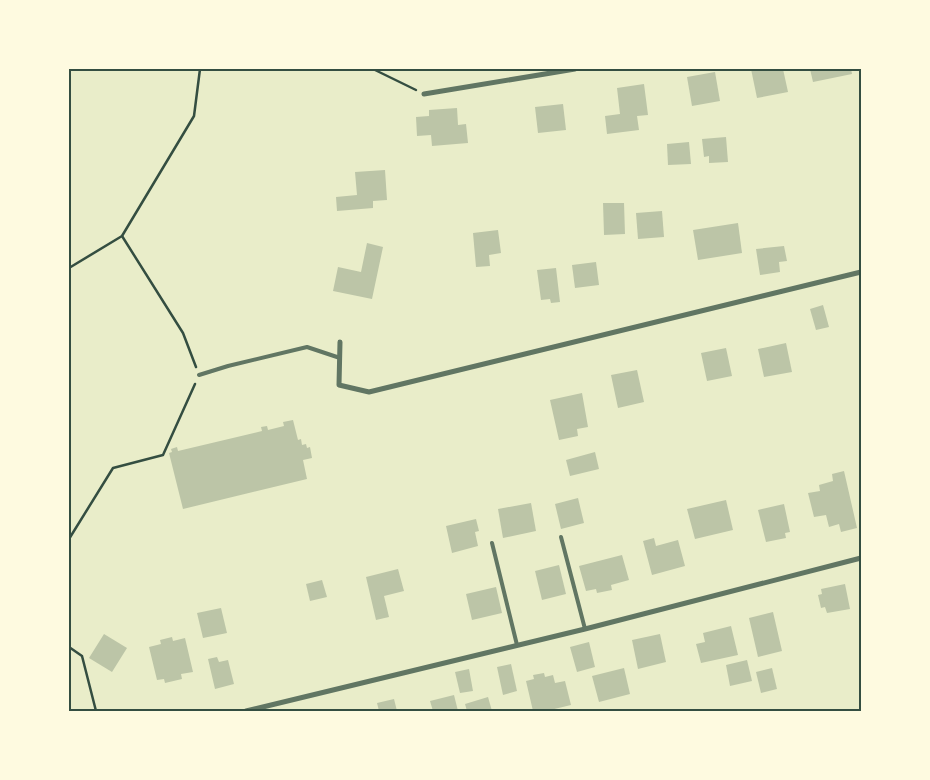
<svg xmlns="http://www.w3.org/2000/svg" width="930" height="780" font-family="Rubik,sans-serif">
	<rect width="100%" height="100%" fill="#e9edc9"/>
	<g fill="#bcc5a7">
		<polygon points="751,69 783,69 788,92 757,98"/>
		<polygon points="810,69 851,69 852,74 813,82"/>
		<polygon points="715,72 720,101 692,106 687,77"/>
		<polygon points="644,84 648,115 637,116 639,130 607,134 605,116 620,114 617,88"/>
		<polygon points="563,104 566,130 538,133 535,107"/>
		<polygon points="457,108 458,125 466,124 468,143 432,146 431,135 417,136 416,117 429,116 429,110"/>
		<polygon points="726,137 728,162 709,163 709,156 704,157 702,139"/>
		<polygon points="689,142 691,164 668,165 667,144"/>
		<polygon points="385,170 387,200 373,201 373,208 337,211 336,197 357,195 355,172"/>
		<polygon points="603,203 624,203 625,234 604,235"/>
		<polygon points="662,211 664,237 638,239 636,213"/>
		<polygon points="738,223 742,253 698,260 693,230"/>
		<polygon points="498,230 501,253 489,255 490,266 476,267 473,233"/>
		<polygon points="367,243 383,247 372,299 333,291 338,267 361,272"/>
		<polygon points="784,246 787,261 779,262 780,272 760,275 756,249"/>
		<polygon points="596,262 599,285 575,288 572,265"/>
		<polygon points="556,268 560,302 551,303 550,299 541,300 537,270"/>
		<polygon points="823,305 829,327 816,330 810,309"/>
		<polygon points="786,343 792,372 764,377 758,349"/>
		<polygon points="726,348 732,376 707,381 701,353"/>
		<polygon points="637,370 644,402 618,408 611,375"/>
		<polygon points="582,393 588,427 577,429 578,436 559,440 550,400"/>
		<polygon points="293,420 298,440 301,439 302,445 306,444 307,448 310,447 312,458 303,460 307,479 183,509 169,453 172,452 171,449 177,447 178,451 262,431 261,427 267,426 268,430 284,426 283,422"/>
		<polygon points="595,452 599,469 570,476 566,460"/>
		<polygon points="844,471 857,528 841,532 839,524 829,527 826,515 814,517 808,493 820,491 819,485 833,481 832,474"/>
		<polygon points="578,498 584,523 561,529 555,504"/>
		<polygon points="726,500 733,530 695,539 687,509"/>
		<polygon points="531,503 536,531 503,538 498,509"/>
		<polygon points="784,504 790,532 785,533 786,538 766,542 758,510"/>
		<polygon points="476,519 479,531 475,532 478,546 452,553 446,526"/>
		<polygon points="654,538 656,546 678,540 685,566 652,575 643,541"/>
		<polygon points="622,555 629,580 611,585 612,590 597,593 596,589 586,591 579,566"/>
		<polygon points="559,565 566,594 542,600 535,571"/>
		<polygon points="398,569 404,591 384,596 389,617 376,620 366,577"/>
		<polygon points="322,580 327,597 310,601 306,584"/>
		<polygon points="845,584 850,609 827,613 825,607 821,608 818,595 822,594 821,589"/>
		<polygon points="496,587 502,613 472,620 466,594"/>
		<polygon points="221,608 227,633 203,638 197,613"/>
		<polygon points="773,612 782,651 758,657 749,618"/>
		<polygon points="731,626 738,655 701,663 696,644 705,642 703,633"/>
		<polygon points="104,634 127,648 112,672 89,658"/>
		<polygon points="660,634 666,662 638,669 632,640"/>
		<polygon points="172,637 173,641 185,638 193,672 181,674 182,679 165,683 164,679 157,680 149,647 161,644 160,640"/>
		<polygon points="589,642 595,667 577,672 570,647"/>
		<polygon points="217,657 219,662 228,660 234,684 215,689 208,659"/>
		<polygon points="747,660 752,681 730,686 726,665"/>
		<polygon points="511,664 517,691 503,695 497,667"/>
		<polygon points="624,668 630,694 599,702 592,676"/>
		<polygon points="772,668 777,689 761,693 756,672"/>
		<polygon points="469,669 473,691 460,693 455,672"/>
		<polygon points="544,673 545,677 553,675 555,683 565,681 571,705 546,711 533,711 526,681 534,679 533,675"/>
		<polygon points="454,695 458,711 433,711 430,701"/>
		<polygon points="488,697 492,711 467,711 465,704"/>
		<polygon points="394,699 397,711 379,711 377,703"/>
	</g>
	<g fill="none" stroke-linecap="round" stroke-linejoin="round">
		<g stroke="#344e41" stroke-width="2.5">
			<polyline points="373,69 416,90"/>
			<polyline points="122,236 183,333 196,367"/>
			<polyline points="69,268 122,236 194,116 200,69"/>
			<polyline points="69,539 113,468 163,455 195,384"/>
			<polyline points="69,647 82,656 96,711"/>
		</g>
		<g stroke="#617663" stroke-width="4">
			<polyline points="199,375 228,366 307,347 340,358"/>
			<polyline points="561,537 585,629"/>
			<polyline points="492,543 517,645"/>
		</g>
		<g stroke="#617663" stroke-width="5">
			<polyline points="424,94 575,69"/>
			<polyline points="340,342 339,385 369,392 861,272"/>
			<polyline points="246,711 585,629 861,558"/>
		</g>
	</g>
	<rect width="930" height="780" fill="none" stroke="#fefae0" stroke-width="140"/>
	<rect x="70" y="70" width="790" height="640" fill="none" stroke="#344e41" stroke-width="2"/>
</svg>
